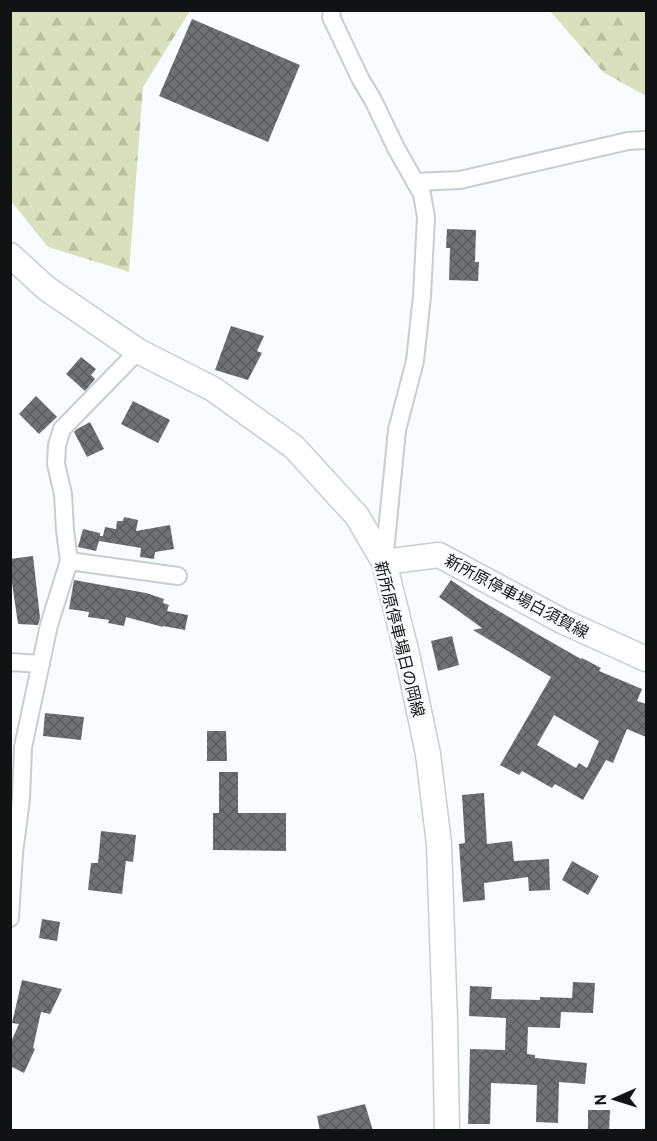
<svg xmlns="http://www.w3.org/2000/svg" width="657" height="1141" font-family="Overpass,'Noto Sans JP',sans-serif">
	<defs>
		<pattern id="forest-firs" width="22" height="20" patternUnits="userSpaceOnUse" patternTransform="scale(1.5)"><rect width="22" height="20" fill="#dadfbd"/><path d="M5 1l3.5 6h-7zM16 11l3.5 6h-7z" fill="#babea2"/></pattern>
		<pattern id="building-cross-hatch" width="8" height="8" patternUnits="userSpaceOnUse" patternTransform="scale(1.5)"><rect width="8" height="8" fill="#6e7274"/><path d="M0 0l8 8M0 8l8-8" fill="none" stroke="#595c5e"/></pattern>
	</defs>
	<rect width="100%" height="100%" fill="#f8fcfe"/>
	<g fill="url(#forest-firs)">
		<polygon points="10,11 190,11 143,87 129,272 48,247 11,201"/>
		<polygon points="550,11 646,11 646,96 603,72"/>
	</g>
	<g fill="url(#building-cross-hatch)" fill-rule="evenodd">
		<polygon points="192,19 300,65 268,142 159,96"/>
		<polygon points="447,229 476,230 475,262 479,262 478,281 449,280 450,248 446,248"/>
		<polygon points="231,326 264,336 257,351 262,353 248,380 215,370"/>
		<polygon points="81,357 96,369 91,375 95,379 85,391 66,374"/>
		<polygon points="36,396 57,417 39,434 19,414"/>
		<polygon points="133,401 170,420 158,443 121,424"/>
		<polygon points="90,422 104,449 87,457 74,432 77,429"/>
		<polygon points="124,517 138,520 136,531 170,525 174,549 155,552 154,559 140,557 141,548 99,541 96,551 78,547 83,529 100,533 100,536 103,536 105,527 116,529 117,521 123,521"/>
		<polygon points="33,556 40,618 38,625 18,624 10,569 10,559"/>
		<polygon points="74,580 146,593 164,599 163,603 169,605 167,611 188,615 185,630 163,626 163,627 126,617 124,626 108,623 109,620 88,617 89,612 69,609"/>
		<path d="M451,580l26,18 62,37 42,24 1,-1 19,10 -2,3 43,18 -5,12 9,3v33l-19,-8 -14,34 -7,-3 -23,40 -28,-16 -3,4 -30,-17 -3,4 -19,-10 51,-88 -78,-47 9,-2 -43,-31zM554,715l45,26 -12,27 -8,-5 -3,5 -39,-23z"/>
		<polygon points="452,636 459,665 438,671 431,641"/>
		<polygon points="45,713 84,717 81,740 43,736"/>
		<polygon points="207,731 226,731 227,761 207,761"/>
		<polygon points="219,772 238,772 238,813 286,813 286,851 213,850 213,813 219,813"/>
		<polygon points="484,793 487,844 512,841 514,861 549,859 550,890 529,891 528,877 484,883 485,900 463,902 459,844 465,843 462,795"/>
		<polygon points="101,831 136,835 133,862 126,861 122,894 88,890 91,863 98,863"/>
		<polygon points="572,861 599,876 588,895 562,880"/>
		<polygon points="42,919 60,922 57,941 39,938"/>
		<polygon points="22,980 62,989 50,1014 41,1012 33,1048 35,1049 24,1073 10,1066 10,1044 19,1024 12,1023"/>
		<polygon points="573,982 595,983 593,1013 561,1012 560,1028 528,1027 527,1054 535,1055 535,1058 587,1063 585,1084 559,1082 558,1123 536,1122 537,1085 491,1083 490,1124 468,1124 470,1049 505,1050 506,1018 469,1016 470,986 492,987 491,999 540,1000 540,997 572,998"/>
		<polygon points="365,1104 373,1131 320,1131 317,1116"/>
		<polygon points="588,1110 610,1110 609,1131 588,1131"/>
	</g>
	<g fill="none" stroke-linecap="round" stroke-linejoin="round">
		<defs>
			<g id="street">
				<polyline points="332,10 331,17 361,80 373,100 396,148 422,194 426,217 422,296 415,361 397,430 384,562"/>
				<polyline points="415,182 460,180 628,141 646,140"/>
				<polyline points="69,561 178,576"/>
				<polyline points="10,662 41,664"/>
				<polyline points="10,918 14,853 21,799 23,747 49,625 69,561 65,530 63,494 56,464 57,445 62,429 138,351"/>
			</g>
			<g id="secondary">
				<polyline points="10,255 46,288 138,351 213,389 294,447 357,516 384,562 407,654 428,754 439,844 445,1023 447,1130"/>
				<polyline points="384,562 439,555 562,621 646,659"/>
			</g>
		</defs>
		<use href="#street" stroke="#cacdd0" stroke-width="20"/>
		<use href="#secondary" stroke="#cacdd0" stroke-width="27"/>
		<use href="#street" stroke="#fff" stroke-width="16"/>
		<use href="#secondary" stroke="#fff" stroke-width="24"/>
	</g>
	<g text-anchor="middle" stroke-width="5" stroke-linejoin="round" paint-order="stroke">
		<g font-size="16" fill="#111213" stroke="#f8fcfe">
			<text transform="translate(517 596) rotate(28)" y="6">新所原停車場白須賀線</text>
			<text transform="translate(400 639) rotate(76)" y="6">新所原停車場日の岡線</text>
		</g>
	</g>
	<rect width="657" height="1141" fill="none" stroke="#111213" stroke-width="24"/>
	<g transform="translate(615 1099) rotate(267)" stroke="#f8fcfe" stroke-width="4.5" paint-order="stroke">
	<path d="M0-4.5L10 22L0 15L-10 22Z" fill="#111213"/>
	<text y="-9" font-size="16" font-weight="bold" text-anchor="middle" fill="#111213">N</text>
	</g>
</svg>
